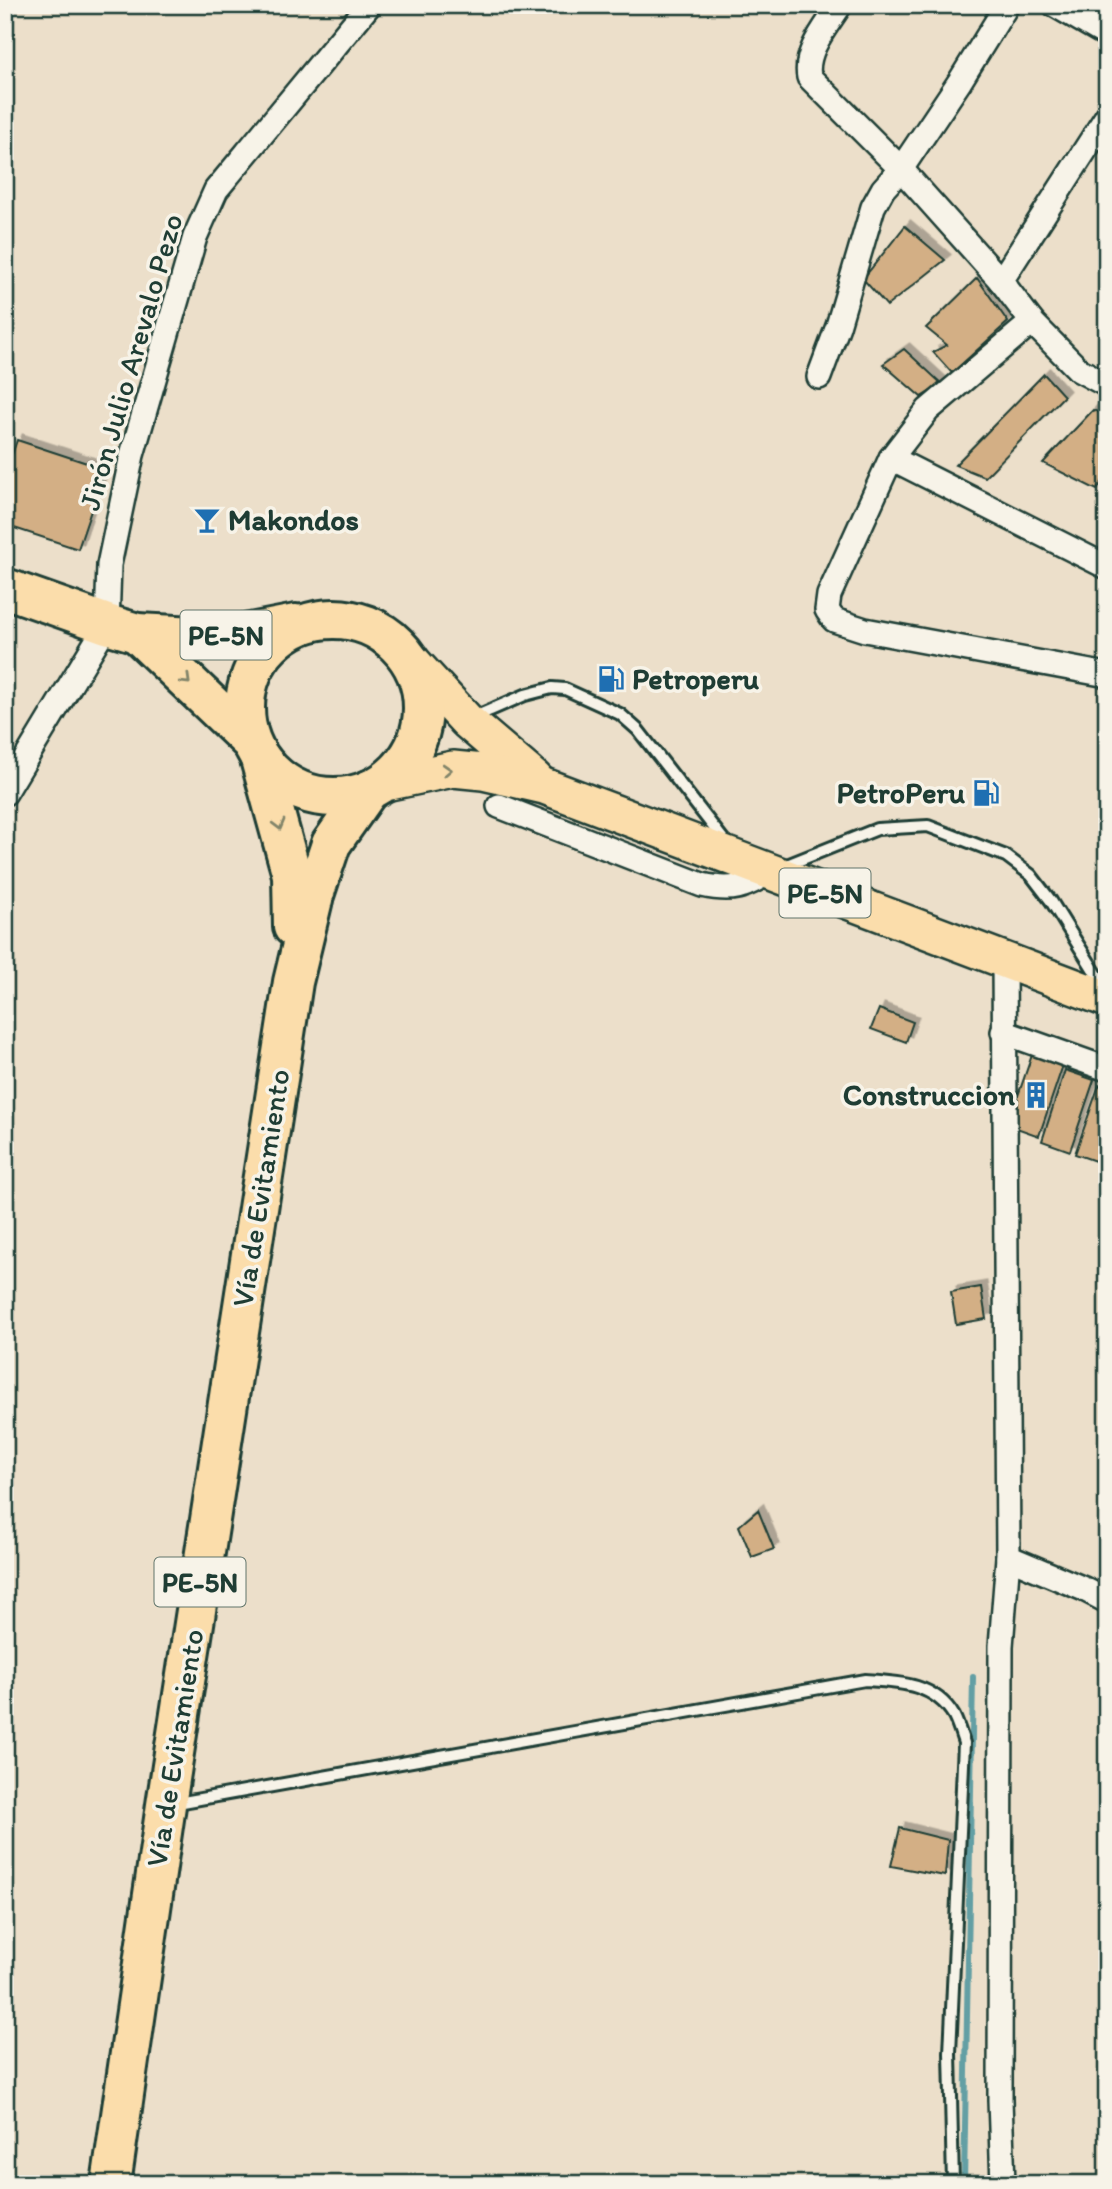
<svg xmlns="http://www.w3.org/2000/svg" width="1112" height="2189" font-family="Itim,sans-serif">
	<defs>
		<filter id="shadow"><feDropShadow dx="5.5" dy="-5.5" stdDeviation="0" flood-color="#0004"/></filter>
	</defs>
	<rect width="100%" height="100%" fill="#ecdfca"/>
	<filter id="ink" filterUnits="userSpaceOnUse"><feTurbulence type="fractalNoise" baseFrequency=".0143" numOctaves="2"/><feDisplacementMap in="SourceGraphic" scale="14" xChannelSelector="R" yChannelSelector="G"/><feConvolveMatrix kernelMatrix="1 2 1 2 8 2 1 2 1" color-interpolation-filters="sRGB"/></filter>
	<g filter="url(#ink)">
		<g fill="none" stroke-linecap="round" stroke-linejoin="round">
			<polyline stroke="#639fa4" stroke-width="6" points="964,2184 973,1677"/>
		</g>
		<g fill="#d3af85" stroke="#1f3d34" stroke-width="2" filter="url(#shadow)">
			<polygon points="905,226 945,260 887,306 863,279"/>
			<polygon points="977,278 1008,322 952,373 933,352 947,345 926,328"/>
			<polygon points="904,349 942,384 921,397 883,364"/>
			<polygon points="1044,374 1064,396 985,477 955,465"/>
			<polygon points="1093,410 1107,416 1107,474 1097,490 1043,463"/>
			<polygon points="17,440 105,469 78,549 5,525 5,475"/>
			<polygon points="879,1009 913,1022 906,1042 871,1029"/>
			<polygon points="1032,1055 1063,1065 1039,1136 1008,1125"/>
			<polygon points="1065,1070 1094,1080 1070,1151 1042,1141"/>
			<polygon points="1099,1085 1107,1088 1107,1165 1075,1154"/>
			<polygon points="981,1287 986,1319 956,1324 951,1292"/>
			<polygon points="758,1510 774,1549 752,1557 739,1526"/>
			<polygon points="900,1828 948,1840 945,1876 891,1866"/>
		</g>
		<g fill="none" stroke-linecap="round" stroke-linejoin="round">
			<defs>
				<g id="lane">
					<polyline points="472,718 525,695 552,688 565,689 620,714 638,730 726,843"/>
					<polyline points="782,867 877,829 928,826 1006,856 1031,875 1051,901 1105,988"/>
					<path d="M172,1804l693,-124c33,2 70,3 89,36 4,8 7,18 10,27l-14,310 3,131"/>
				</g>
				<g id="street">
					<path d="M840,5c-13,21 -36,46 -31,72l92,92 100,112 31,41 47,48 28,15"/>
					<polyline points="1055,5 1107,35"/>
					<polyline points="1001,281 1107,116"/>
					<polyline points="1032,322 928,410 891,458 829,595 827,610 834,620 865,630 1107,675"/>
					<polyline points="819,377 838,326 873,207 883,189 901,169 960,81 1007,5"/>
					<polyline points="891,458 1107,567"/>
					<polyline points="5,793 107,624 109,565 132,455 195,237 216,190 369,5"/>
					<path d="M499,806l203,79c32,7 41,2 68,-13"/>
					<polyline points="1003,1032 1107,1069"/>
					<polyline points="1008,1557 1084,1589 1107,1601"/>
					<polyline points="1003,2184 1000,2100 1001,1646 1008,1557 1004,961"/>
				</g>
				<g id="primary">
					<polyline points="398,646 467,721 535,779"/>
					<polyline points="380,784 453,769 483,772 544,786 1107,999"/>
				</g>
				<g id="highway">
					<polyline points="5,588 107,624 137,633 196,636 245,634 296,624"/>
					<circle cx="334" cy="708" r="89"/>
					<polyline points="137,633 250,741"/>
					<polyline points="260,759 292,875 293,927"/>
					<polyline points="111,2184 166,1805 293,982 314,895 331,844 369,790"/>
				</g>
			</defs>
			<use href="#lane" stroke="#1f3d34" stroke-width="16"/>
			<use href="#street" stroke="#1f3d34" stroke-width="28"/>
			<use href="#primary" stroke="#1f3d34" stroke-width="40"/>
			<use href="#highway" stroke="#1f3d34" stroke-width="44"/>
			<use href="#lane" stroke="#f7f3e8" stroke-width="10"/>
			<use href="#street" stroke="#f7f3e8" stroke-width="23"/>
			<use href="#primary" stroke="#fbddab" stroke-width="35"/>
			<use href="#highway" stroke="#fbddab" stroke-width="38"/>
		</g>
		<defs><path id="oneway-chevron" d="M-2-3.5L2.5 0L-2 3.5" fill="none" stroke-width="1.6" stroke-linecap="round" stroke-linejoin="round" transform="scale(1.75)"/></defs>
		<g stroke="#82856a">
			<use href="#oneway-chevron" transform="translate(186 680) rotate(44)"/>
			<use href="#oneway-chevron" transform="translate(447 770) rotate(-3)"/>
			<use href="#oneway-chevron" transform="translate(279 825) rotate(75)"/>
		</g>
	</g>
	<defs>
		<symbol id="bar-bare" viewBox="-9 -9 18 18"><path d="M-6-5H6L.8 .8V4.5H3.5V6h-7V4.5H-.8V.8Z" fill="#1f6fb2" stroke="#f7f3e8" stroke-width="2.5" paint-order="stroke"/></symbol>
		<symbol id="fuel-bare" viewBox="-9 -9 18 18"><path d="M-5.5-6h7V0h2V4h1.3V-2.5L3-4.5l.8-.8L6-3V5H2.5V1h-1V6h-7ZM-4.2-4.7v3.2H.2V-4.7Z" fill="#1f6fb2" stroke="#f7f3e8" stroke-width="2.5" paint-order="stroke"/></symbol>
		<symbol id="building-bare" viewBox="-9 -9 18 18"><path d="M-4-6H4V6H1V3H-1V6H-4ZM-2.5-4.3h1.7v1.8h-1.7ZM.8-4.3h1.7v1.8H.8ZM-2.5-1h1.7V.8h-1.7ZM.8-1h1.7V.8H.8Z" fill="#1f6fb2" stroke="#f7f3e8" stroke-width="2.5" paint-order="stroke"/></symbol>
	</defs>
	<g fill-rule="evenodd">
		<use href="#bar-bare" x="188" y="501" width="38" height="38"/>
		<use href="#fuel-bare" x="592" y="660" width="38" height="38"/>
		<use href="#fuel-bare" x="967" y="774" width="38" height="38"/>
		<use href="#building-bare" x="1017" y="1076" width="38" height="38"/>
	</g>
	<g text-anchor="middle" stroke-width="7" stroke-linejoin="round" paint-order="stroke">
		<g fill="#f7f3e8" stroke="#60746a" stroke-width="2">
			<rect x="180.5" y="610.5" width="91" height="49" rx="5"/>
			<rect x="779.5" y="868.5" width="91" height="49" rx="5"/>
			<rect x="154.5" y="1557.5" width="91" height="49" rx="5"/>
		</g>
		<g font-size="28" font-weight="bold" fill="#1f3d34">
			<text x="226" y="645">PE-5N</text>
			<text x="825" y="903">PE-5N</text>
			<text x="200" y="1592">PE-5N</text>
		</g>
		<g font-size="30" fill="#1f3d34" stroke="#f7f3e8">
			<text transform="translate(131 362) rotate(-74)" y="10">Jirón Julio Arevalo Pezo</text>
			<text transform="translate(261 1188) rotate(-81)" y="10">Vía de Evitamiento</text>
			<text transform="translate(175 1748) rotate(-81)" y="10">Vía de Evitamiento</text>
		</g>
		<g font-size="30" font-weight="bold" fill="#1f3d34" stroke="#f7f3e8" text-anchor="start">
			<text x="228" y="530">Makondos</text>
			<text x="632" y="689">Petroperu</text>
			<text x="965" y="803" text-anchor="end">PetroPeru</text>
			<text x="1015" y="1105" text-anchor="end">Construccion</text>
		</g>
	</g>
	<rect width="1112" height="2189" fill="none" stroke="#f7f3e8" stroke-width="28"/>
	<rect x="14" y="14" width="1084" height="2161" fill="none" stroke="#1f3d34" stroke-width="2.5" filter="url(#ink)"/>
</svg>
